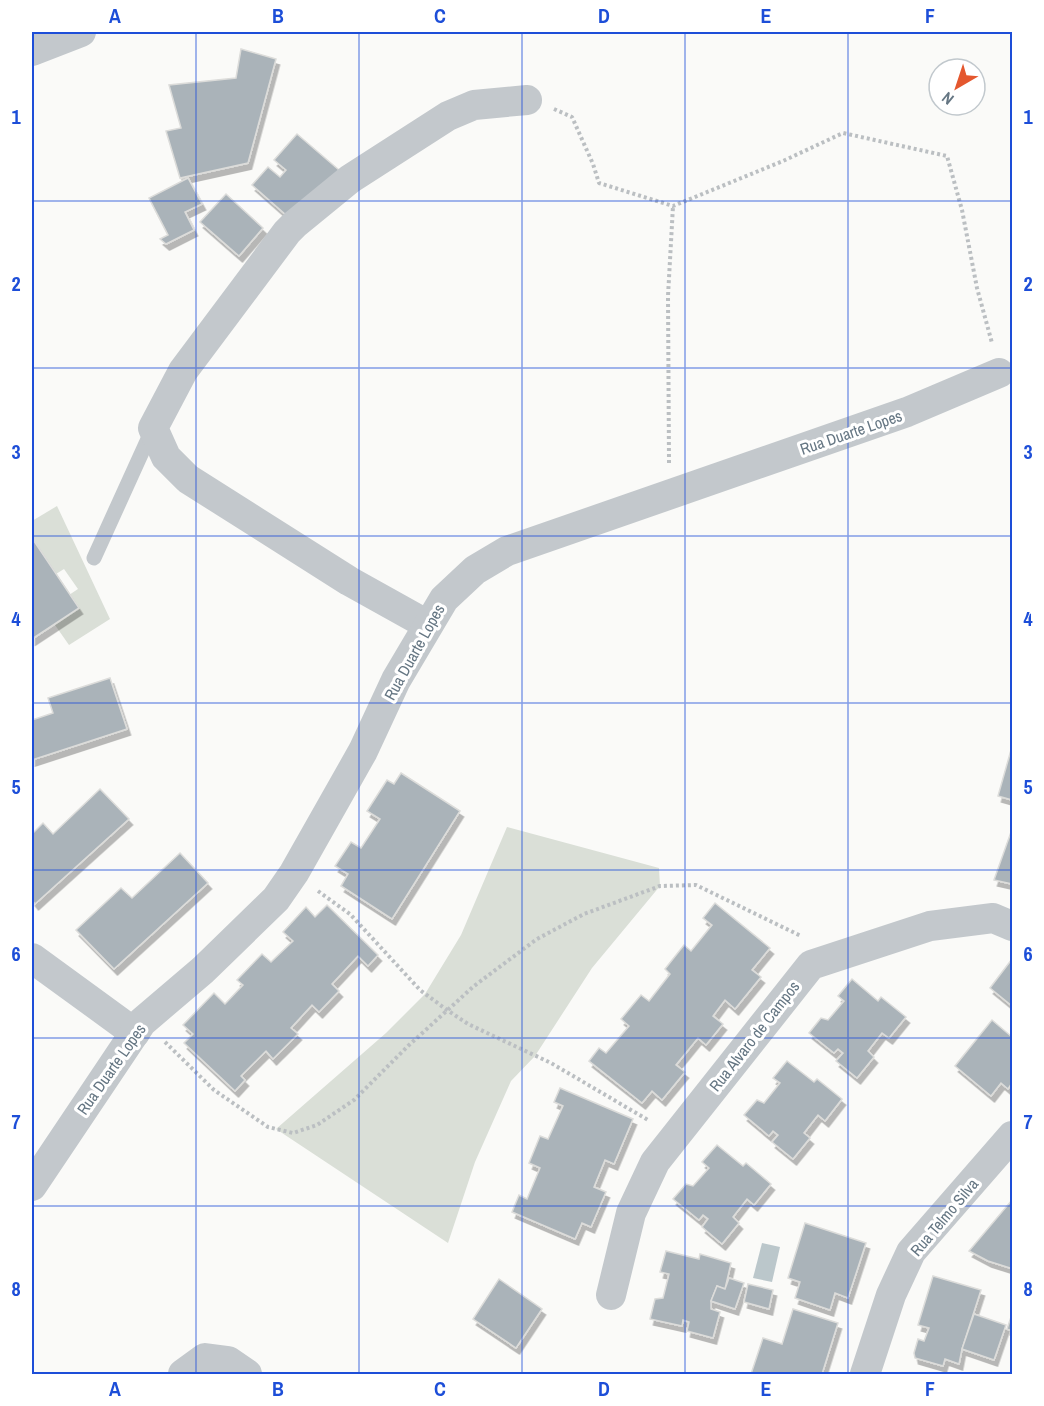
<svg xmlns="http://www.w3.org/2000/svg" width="1044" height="1406" font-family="'Archivo Narrow',sans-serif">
	<defs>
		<filter id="shadow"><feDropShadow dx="3.5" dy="6" stdDeviation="0" flood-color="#0004"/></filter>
	</defs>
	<rect width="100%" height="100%" fill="#fafaf8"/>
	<g fill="#dadfd7">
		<polygon points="57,506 110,619 69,645 55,625 78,609 69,595 78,589 64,569 56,574 32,537 32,521"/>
		<polygon points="507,827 659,868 660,886 592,968 535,1056 511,1081 475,1162 448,1243 276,1129 386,1033 425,994 461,935"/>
	</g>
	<polygon fill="#bbc7cb" points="762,1243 780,1247 772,1282 753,1278"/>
	<g fill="#aab3b9" stroke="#dcdcda" stroke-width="1.5" filter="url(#shadow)">
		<polygon points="241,49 276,59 248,163 180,178 166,131 181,128 169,85 236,78"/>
		<polygon points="297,134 339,170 294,222 252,185 268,167 280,177 286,170 274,160"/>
		<polygon points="188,178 202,204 185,212 194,230 166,244 160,239 168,235 149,198"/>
		<polygon points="226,194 263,228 239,256 200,222"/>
		<polygon points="32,538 79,608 32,639"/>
		<polygon points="110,678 127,729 32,760 32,720 53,713 48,698"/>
		<polygon points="1011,750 1012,751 1012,800 998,796"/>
		<polygon points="401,773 460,811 392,919 341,886 348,874 335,866 351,842 361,848 380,819 367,811 387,780 394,784"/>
		<polygon points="100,789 129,819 35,904 32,900 32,834 43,823 53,834"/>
		<polygon points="1011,832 1012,833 1012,884 994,880"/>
		<polygon points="180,853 208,883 114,969 76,930 121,888 132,898"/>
		<polygon points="715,903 770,948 752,970 761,977 735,1009 725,1000 713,1016 723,1024 706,1045 698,1038 676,1065 685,1072 662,1100 652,1091 642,1103 589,1061 599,1048 606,1053 629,1026 621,1019 641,995 649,1001 670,974 665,969 684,945 691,951 712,925 703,918"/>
		<polygon points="327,905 378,955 368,966 358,956 332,984 339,991 319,1012 312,1005 291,1028 298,1034 273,1059 266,1051 241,1076 245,1080 235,1091 184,1043 193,1034 183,1025 214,993 225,1004 243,985 237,980 262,954 271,962 293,941 283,932 306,907 315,917"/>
		<polygon points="1012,959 1012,1006 990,988"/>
		<polygon points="852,979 878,1001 881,997 906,1017 889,1038 882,1033 868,1051 874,1057 857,1078 836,1061 843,1053 838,1049 834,1053 809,1033 821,1018 828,1020 844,1001 838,996"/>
		<polygon points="992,1020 1012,1037 1012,1083 1008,1089 1001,1083 991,1096 955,1066"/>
		<polygon points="787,1061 814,1082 817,1079 842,1099 825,1121 818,1115 804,1133 810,1138 793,1159 772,1142 778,1135 773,1131 769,1136 744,1115 757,1100 764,1103 780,1083 773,1078"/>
		<polygon points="560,1088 633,1119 614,1164 605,1160 594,1187 606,1192 591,1227 582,1223 575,1239 512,1212 519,1195 527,1199 540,1168 529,1163 540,1136 548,1139 563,1106 554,1102"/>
		<polygon points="717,1145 743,1166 746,1163 771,1184 754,1205 747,1199 733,1217 739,1223 722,1244 702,1227 708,1219 703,1215 699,1220 673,1199 686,1184 693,1186 709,1168 702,1162"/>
		<polygon points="1012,1200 1012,1268 1010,1268 988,1261 969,1251"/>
		<polygon points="805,1223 866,1243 848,1298 835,1293 830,1310 795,1298 800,1282 788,1278"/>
		<polygon points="666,1251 699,1259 700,1254 731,1263 725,1289 717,1286 711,1301 711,1309 720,1312 713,1338 687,1331 689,1322 683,1320 682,1326 650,1319 655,1299 663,1298 669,1274 660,1272"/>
		<polygon points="933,1276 981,1290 962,1349 959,1364 945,1359 943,1366 915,1358 914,1353 918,1339 924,1341 929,1328 918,1325"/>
		<polygon points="729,1278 744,1283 735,1309 711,1301 717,1286 725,1289"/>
		<polygon points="499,1279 542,1309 516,1348 473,1319"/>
		<polygon points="748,1284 773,1290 769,1309 744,1302"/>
		<polygon points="793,1309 838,1323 822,1374 751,1374 763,1338 782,1344"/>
		<polygon points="974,1314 1006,1325 994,1360 962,1349"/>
		<polygon points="1012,1314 1012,1331 1007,1329"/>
	</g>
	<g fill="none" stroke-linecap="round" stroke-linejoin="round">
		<g stroke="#bbbfc2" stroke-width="4" stroke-dasharray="3 3" stroke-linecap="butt">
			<polyline points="554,109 572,117 593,164 599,183 673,206 783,161 843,133 947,156 962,210 977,288 992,343"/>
			<polyline points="669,463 668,296 673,206"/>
			<polyline points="318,891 350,914 420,990 447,1010 468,1024 551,1063 648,1120"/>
			<polyline points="165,1042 214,1090 268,1127 293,1133 317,1125 354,1100 408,1046 474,986 537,939 584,914 660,886 696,885 801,936"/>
		</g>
		<polyline stroke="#c3c8cc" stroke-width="15" points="94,558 153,428"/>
		<g stroke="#c3c8cc" stroke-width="30">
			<polyline points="32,51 81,32"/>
			<polyline points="428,625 349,581 188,479 166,457 153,428 183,371 287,232 295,224 350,179 448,116 474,105 527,100"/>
			<polyline points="32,958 135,1033"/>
			<polyline points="32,1186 142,1022 203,970 276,899 294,873 363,751 396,680 444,599 475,570 507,551 907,412 999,373"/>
			<polyline points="611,1295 631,1213 655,1162 811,965 930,926 993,918 1012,926"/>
			<polyline points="183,1374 205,1358 228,1361 247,1374"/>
			<polyline points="865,1374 891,1295 911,1252 1012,1136"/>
		</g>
	</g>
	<path fill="none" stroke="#1d4ed8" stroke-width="1.5" stroke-opacity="0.55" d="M196,32v1342M359,32v1342M522,32v1342M685,32v1342M848,32v1342M32,201h980M32,368h980M32,536h980M32,703h980M32,870h980M32,1038h980M32,1206h980"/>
	<g text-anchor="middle" stroke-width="6" stroke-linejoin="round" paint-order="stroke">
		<g font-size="16" fill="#657683" stroke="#fff">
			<text transform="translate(851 432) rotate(-19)" y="6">Rua Duarte Lopes</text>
			<text transform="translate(414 652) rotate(-61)" y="6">Rua Duarte Lopes</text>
			<text transform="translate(754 1036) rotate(-52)" y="6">Rua Alvaro de Campos</text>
			<text transform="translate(111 1069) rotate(-55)" y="6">Rua Duarte Lopes</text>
			<text transform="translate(944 1217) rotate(-50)" y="6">Rua Telmo Silva</text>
		</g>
	</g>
	<rect width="1044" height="1406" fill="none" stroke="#ffffff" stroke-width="66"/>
	<g transform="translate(957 87) rotate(219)"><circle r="28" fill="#ffffff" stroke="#c1c8cd" stroke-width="1.5"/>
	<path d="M0-4.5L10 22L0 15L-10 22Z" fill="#e4572e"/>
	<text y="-9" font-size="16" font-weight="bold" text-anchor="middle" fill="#657683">N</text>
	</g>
	<rect x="33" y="33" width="978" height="1340" fill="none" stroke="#1d4ed8" stroke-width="2"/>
	<g font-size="20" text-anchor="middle" font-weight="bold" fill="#1d4ed8">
		<text x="115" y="23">A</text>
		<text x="278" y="23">B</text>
		<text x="440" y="23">C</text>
		<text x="604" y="23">D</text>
		<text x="766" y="23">E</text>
		<text x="930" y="23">F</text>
		<text x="16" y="124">1</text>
		<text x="1028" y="124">1</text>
		<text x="16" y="291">2</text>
		<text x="1028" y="291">2</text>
		<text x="16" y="459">3</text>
		<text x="1028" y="459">3</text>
		<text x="16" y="626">4</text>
		<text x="1028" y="626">4</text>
		<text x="16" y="794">5</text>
		<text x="1028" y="794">5</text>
		<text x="16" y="961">6</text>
		<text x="1028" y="961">6</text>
		<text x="16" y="1129">7</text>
		<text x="1028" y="1129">7</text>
		<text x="16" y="1296">8</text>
		<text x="1028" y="1296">8</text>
		<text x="115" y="1396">A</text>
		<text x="278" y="1396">B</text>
		<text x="440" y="1396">C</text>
		<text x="604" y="1396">D</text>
		<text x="766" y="1396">E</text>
		<text x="930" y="1396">F</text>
	</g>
</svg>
